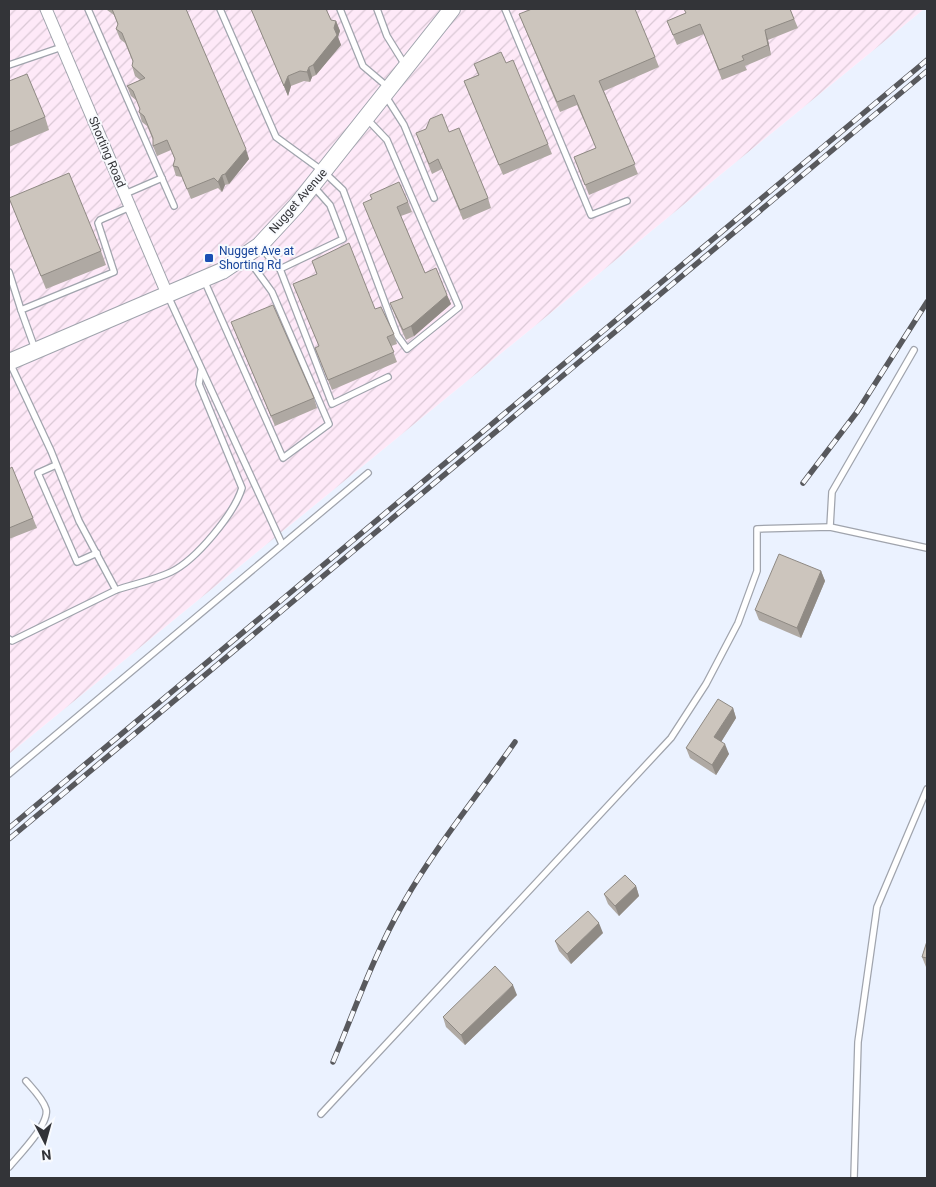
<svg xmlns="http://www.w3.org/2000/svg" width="936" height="1187" font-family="Roboto,sans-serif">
	<defs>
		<pattern id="industrial-furrows" width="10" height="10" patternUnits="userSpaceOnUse" patternTransform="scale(1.25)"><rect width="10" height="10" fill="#fee9f8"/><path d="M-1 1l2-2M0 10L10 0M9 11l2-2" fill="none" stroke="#dac8d5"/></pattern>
	</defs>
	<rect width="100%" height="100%" fill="#f8fafe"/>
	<polygon fill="#ebf2ff" points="924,9 927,9 927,1178 9,1178 9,754"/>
	<polygon fill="url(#industrial-furrows)" points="9,9 924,9 9,754"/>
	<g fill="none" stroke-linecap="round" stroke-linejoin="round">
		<defs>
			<g id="lane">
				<polyline points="88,9 174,206"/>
				<polyline points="220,9 276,137 324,172 343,190 397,335 407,349 459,307 387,140 367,119"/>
				<polyline points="340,9 363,66 389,88"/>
				<polyline points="377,9 387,36 405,65"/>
				<polyline points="505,9 591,215 627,201"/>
				<polyline points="9,65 62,47"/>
				<polyline points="385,95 404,125 434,198"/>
				<polyline points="125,194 162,178"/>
				<polyline points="260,247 280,269 343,239 330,205 314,187"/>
				<polyline points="280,269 332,404 388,377"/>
				<polyline points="9,272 21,310"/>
				<polyline points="204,280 283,458 329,424 272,292 246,256"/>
				<polyline points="168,296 282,544"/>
				<polyline points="35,349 21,310 114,272 98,223 100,220 130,207"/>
				<polyline points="56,465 38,473 77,562 97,553"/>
				<polyline points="830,527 832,492 914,350"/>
				<path d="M116,590c18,-6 38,-10 55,-18 25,-12 63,-58 71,-84l-43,-104 2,-13"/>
				<polyline points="9,639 12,641 116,590 79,521 51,451 10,363"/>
				<polyline points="9,774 368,473"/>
				<polyline points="321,1114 671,738 706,684 738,623 757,571 757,529 830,527 927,548"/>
				<path d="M9,1167c9,-11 41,-43 37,-58 -3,-10 -13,-20 -20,-28"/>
				<polyline points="854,1178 858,1042 877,907 927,789"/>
			</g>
			<polyline id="street" points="46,9 168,296"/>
			<polyline id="secondary" points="9,362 222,271 259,246 296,206 452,9"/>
		</defs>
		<use href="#lane" stroke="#a0a4ad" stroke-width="8"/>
		<use href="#street" stroke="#a0a4ad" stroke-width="13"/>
		<use href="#secondary" stroke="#a0a4ad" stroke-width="18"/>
		<use href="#lane" stroke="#fff" stroke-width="5.5"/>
		<use href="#street" stroke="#fff" stroke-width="11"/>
		<use href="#secondary" stroke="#fff" stroke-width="16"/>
		<defs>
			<g id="rail">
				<polyline points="803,483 857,412 927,302"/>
				<polyline points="9,828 927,60"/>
				<polyline points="9,839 927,71"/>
				<path d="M333,1062c22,-53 42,-110 71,-160 32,-56 74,-107 111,-160"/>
			</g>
		</defs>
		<use href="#rail" stroke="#58595d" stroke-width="5.5"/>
		<use href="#rail" stroke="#f8fafe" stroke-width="4" stroke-dasharray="11" stroke-linecap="butt"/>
	</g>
	<g fill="#afa9a3">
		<polygon points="107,9 186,9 249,159 229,184 225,185 222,192 218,188 191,199 182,177 176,176 173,166 175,160 171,150 157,156 153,146 153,140 147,126 142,122 139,112 140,109 137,101 131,96 127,86 140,80 135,76 132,66 133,62 125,43 120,39 116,29 118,25 114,15 107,10"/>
		<polygon points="251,9 326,9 331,20 336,21 340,31 338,37 341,45 316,75 312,77 310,82 304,81 291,86 288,96"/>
		<polygon points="684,9 790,9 798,28 768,40 771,55 745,66 747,70 722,80 704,34 677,45 667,21 686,13"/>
		<polygon points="519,14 655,57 659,67 604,91 638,174 589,195 574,157 596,148 577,105 560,112"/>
		<polygon points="506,63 548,144 552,154 503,175 464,81 478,75 474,64"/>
		<polygon points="9,81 45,117 49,130 9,147"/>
		<polygon points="449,132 488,198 491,208 463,220 442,169 432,174 420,143"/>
		<polygon points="9,198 101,251 106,265 46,289"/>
		<polygon points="408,202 412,212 401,216 425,273 447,295 451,304 414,336 406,340 394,313 390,303 403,298 363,203"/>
		<polygon points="312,261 375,309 394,334 397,344 391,346 397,362 332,390 315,348 319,346 293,284 317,274"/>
		<polygon points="231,322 314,398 317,408 275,426"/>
		<polygon points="9,469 33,518 37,528 9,539"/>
		<polygon points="821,571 825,581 801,638 759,620 755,610"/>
		<polygon points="733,708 736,718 721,742 729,754 716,775 690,758 686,748"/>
		<polygon points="636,886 639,896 619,916 608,904 604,894"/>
		<polygon points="603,933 571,964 559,951 555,941"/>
		<polygon points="927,941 927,967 926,967 922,957"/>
		<polygon points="517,995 465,1045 446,1027 443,1017"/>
	</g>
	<g fill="#8f8a84">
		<polygon points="336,21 340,31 338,37 341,45 316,75 313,65"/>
		<polygon points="765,30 768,40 771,55 768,45"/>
		<polygon points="309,67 312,77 310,82 307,72"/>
		<polygon points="288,76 291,86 288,96 284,86"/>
		<polygon points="246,149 249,159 229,184 225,174"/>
		<polygon points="222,175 225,185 222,192 218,182"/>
		<polygon points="447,295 451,304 414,336 411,326"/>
		<polygon points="821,571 825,581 801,638 797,628"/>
		<polygon points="733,708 736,718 718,747 714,737"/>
		<polygon points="725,744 729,754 716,775 712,765"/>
		<polygon points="636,886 639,896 619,916 615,906"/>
		<polygon points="599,923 603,933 571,964 567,954"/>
		<polygon points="513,985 517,995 465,1045 461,1035"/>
	</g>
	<g fill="#ccc5bd" stroke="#8f8a84">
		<polygon points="112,9 186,9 246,149 225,174 222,175 218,182 214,178 187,189 178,167 173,166 175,159 167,140 153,146 153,138 144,116 139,112 140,109 133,91 127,86 145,78 132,66 133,61 122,33 116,29 118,24"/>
		<polygon points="251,9 326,9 331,20 336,21 334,28 337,35 313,65 309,67 307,72 300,71 288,76 284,86"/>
		<polygon points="532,9 635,9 655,57 599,81 635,164 585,185 574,157 596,148 574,95 557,102 519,14"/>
		<polygon points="684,9 790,9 794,19 765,30 768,45 742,56 744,60 719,70 700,24 673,35 667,21 686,13"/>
		<polygon points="501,52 506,63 513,60 548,144 499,165 464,81 479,75 474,64"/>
		<polygon points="27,74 45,117 9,132 9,81"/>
		<polygon points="442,114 449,132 459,128 488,198 460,210 438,159 429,164 416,133 426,129 430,119"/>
		<polygon points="69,173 101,251 41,276 9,198"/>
		<polygon points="399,182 408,202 397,207 425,273 436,268 447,295 411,326 403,330 390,303 403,298 363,203 372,199 370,195"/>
		<polygon points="349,243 375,309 381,307 394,334 387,337 394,352 328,380 315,348 319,346 293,284 317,274 312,261"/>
		<polygon points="273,305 314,398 271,416 231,322"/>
		<polygon points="12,467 33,518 9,528 9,469"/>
		<polygon points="779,554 821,571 797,628 755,610"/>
		<polygon points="718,699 733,708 714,737 725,744 712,765 686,748"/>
		<polygon points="625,875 636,886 615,906 604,894"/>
		<polygon points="588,911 599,923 567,954 555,941"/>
		<polygon points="927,941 927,958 922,957"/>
		<polygon points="495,966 513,985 461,1035 443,1017"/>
	</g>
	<rect fill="#1a4fb4" stroke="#f8fafe" stroke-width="2" x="204" y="253" width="10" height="10" rx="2.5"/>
	<g text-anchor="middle" stroke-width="4" stroke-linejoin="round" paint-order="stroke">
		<g font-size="12" fill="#333438" stroke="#f8fafe">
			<text transform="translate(107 152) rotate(67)" y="4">Shorting Road</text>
			<text transform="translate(298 201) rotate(-49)" y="4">Nugget Avenue</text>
		</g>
		<g font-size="12" fill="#164399" stroke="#f8fafe" text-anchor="start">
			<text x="219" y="255">Nugget Ave at<tspan x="219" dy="14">Shorting Rd</tspan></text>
		</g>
	</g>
	<rect width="936" height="1187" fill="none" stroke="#333438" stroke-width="20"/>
	<g transform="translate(45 1142) rotate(174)" stroke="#f8fafe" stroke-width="4" paint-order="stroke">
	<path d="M0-4L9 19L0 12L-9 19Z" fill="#333438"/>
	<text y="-8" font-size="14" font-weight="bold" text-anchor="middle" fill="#333438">N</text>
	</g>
</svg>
